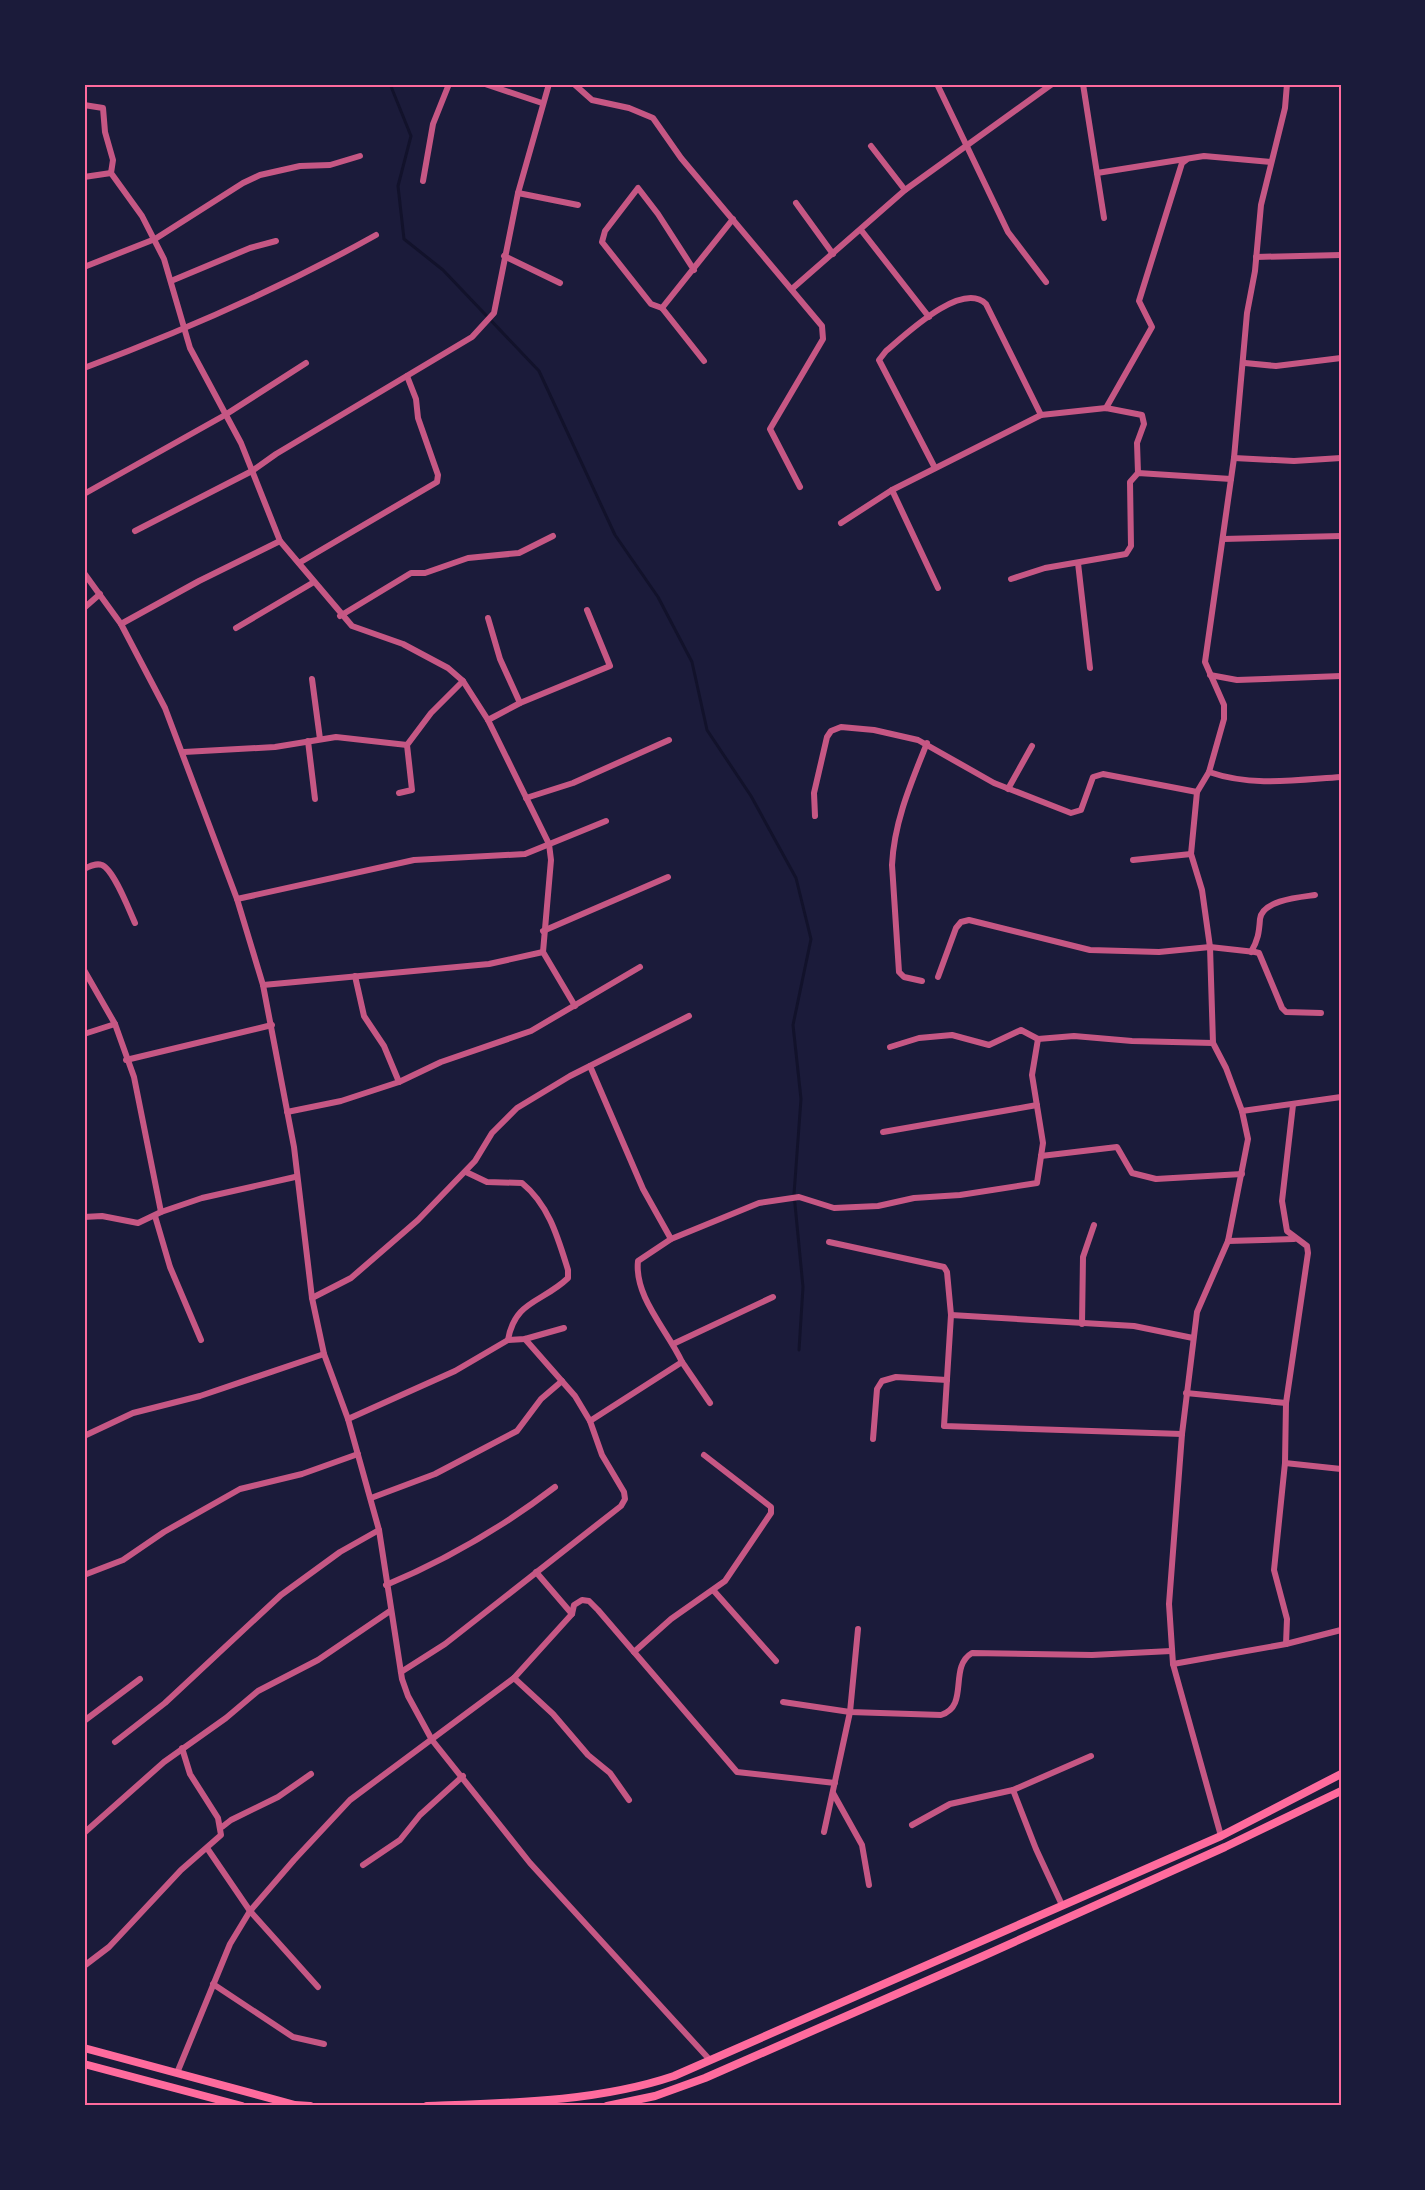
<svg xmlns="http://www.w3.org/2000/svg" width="1425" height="2190" font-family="'Golos Text',sans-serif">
	<rect width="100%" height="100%" fill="#1b1b3a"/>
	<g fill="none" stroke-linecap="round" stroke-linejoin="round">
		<polyline stroke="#12122b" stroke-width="3" points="390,84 411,136 398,186 404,239 443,270 539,371 615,535 658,597 692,662 707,730 751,796 796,878 811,939 793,1025 801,1099 794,1194 803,1287 799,1350"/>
		<g stroke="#c65784" stroke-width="6">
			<polyline points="485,84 542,103"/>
			<polyline points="574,84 592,100 629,108 653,118 681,158 822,326 823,339 770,429 800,487"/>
			<polyline points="937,84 1008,232 1046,282"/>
			<polyline points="1083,84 1104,218"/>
			<polyline points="84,105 103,108 105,132 113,160 111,173 142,216 164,259 190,348 241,443 280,541 352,626 403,644 448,668 463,681 488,720 549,844 551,860 543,952 575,1006"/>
			<polyline points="871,146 905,190"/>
			<polyline points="1097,173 1204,156 1271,162"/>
			<polyline points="84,177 111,173"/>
			<polyline points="423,181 433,124 449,84"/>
			<polyline points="518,193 578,205"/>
			<polyline points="796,203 833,254"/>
			<polyline points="861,230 929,317"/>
			<polyline points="504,256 560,283"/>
			<polyline points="1256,257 1341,255"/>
			<polyline points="84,267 155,239 243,183 260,175 300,166 330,165 360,156"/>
			<polyline points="694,270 658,214 638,188 605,231 602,242 651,304 662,308 733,219"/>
			<polyline points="171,281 250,248 276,241"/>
			<polyline points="793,288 905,190 1052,84"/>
			<polyline points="662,308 704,361"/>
			<polyline points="1245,363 1276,366 1341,358"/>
			<path d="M84,368c99,-37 199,-81 292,-133"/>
			<polyline points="1106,408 1152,327 1139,301 1182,163 1186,160"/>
			<polyline points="1234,458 1294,461 1341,458"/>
			<path d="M935,468l-56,-108 7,-9c19,-16 76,-71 100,-47l55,111"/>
			<polyline points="892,490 938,588"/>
			<polyline points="84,494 225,415 306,363"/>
			<polyline points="841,523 892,490 1041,415 1106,408 1142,415 1144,424 1137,443 1138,473"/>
			<polyline points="135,531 252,471 276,454 472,337 494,313 518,193 549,84"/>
			<polyline points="1223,539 1341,536"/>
			<polyline points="299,563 437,482 438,475 418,418 416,399 407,376"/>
			<polyline points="1078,563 1090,668"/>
			<polyline points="84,573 121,624 165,708 237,899 263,985 294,1147 312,1298 324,1354 348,1419 379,1530 402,1679 408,1696 432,1740 530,1863 709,2059"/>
			<polyline points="1011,579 1045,568 1126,554 1131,546 1130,482 1138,473 1231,479"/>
			<polyline points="84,608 100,594"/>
			<polyline points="340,616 411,573 425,573 468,558 519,553 553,536"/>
			<polyline points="488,618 500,659 520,703"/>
			<polyline points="121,624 199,581 280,541"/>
			<polyline points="236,628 314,582"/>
			<polyline points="1210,675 1237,680 1341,676"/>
			<polyline points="312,679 320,739"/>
			<polyline points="488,720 520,703 610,666 587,610"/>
			<polyline points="308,741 315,799"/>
			<polyline points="184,752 275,747 336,737 407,745"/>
			<path d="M1209,772c43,15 87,8 132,5"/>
			<polyline points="1008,789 1032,746"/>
			<polyline points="399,793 412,790 407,745 431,713 463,681"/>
			<polyline points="526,798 573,783 669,740"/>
			<polyline points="815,816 814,793 827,737 831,731 841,727 874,730 918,740 994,783 1071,813 1081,810 1093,777 1103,774 1197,792"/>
			<polyline points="1133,860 1191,854"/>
			<path d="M84,869c6,-3 12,-6 18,-4 12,5 27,45 33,58"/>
			<polyline points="237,899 414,860 525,854 606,821"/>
			<polyline points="543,931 668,877"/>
			<path d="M1251,952c7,-12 8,-19 9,-33 2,-19 41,-22 55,-24"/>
			<polyline points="84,970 115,1024 134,1077 161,1212"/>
			<polyline points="355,976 364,1016 384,1046 399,1082"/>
			<polyline points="938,977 956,928 961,922 969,920 1090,950 1159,952 1210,947 1255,952 1259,953 1282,1008 1286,1012 1321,1013"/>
			<path d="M922,981l-18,-4 -5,-5 -7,-107c2,-43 19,-82 35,-122"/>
			<polyline points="263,985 489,964 543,952"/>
			<polyline points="84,1034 115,1024"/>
			<polyline points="890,1047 919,1038 952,1035 989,1045 1021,1030 1038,1039 1074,1036 1132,1041 1213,1043"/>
			<polyline points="126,1060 272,1025"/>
			<polyline points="590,1066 643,1189 671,1239"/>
			<polyline points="1242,1111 1341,1097"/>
			<polyline points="287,1112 341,1101 399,1082 441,1062 531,1031 640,967"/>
			<polyline points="883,1132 1037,1105"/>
			<polyline points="1041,1156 1117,1147 1132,1173 1156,1179 1242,1174"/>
			<path d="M466,1172l21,10 35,1c27,22 36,55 46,87v8c-26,25 -53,22 -60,62"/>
			<polyline points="155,1216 170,1267 201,1340"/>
			<polyline points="84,1217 102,1216 138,1223 161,1212 202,1198 295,1177"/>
			<polyline points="1228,1241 1294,1239"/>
			<polyline points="829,1242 944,1267 947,1272 951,1315 944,1426 1182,1434"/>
			<polyline points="312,1298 351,1278 418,1220 475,1161 492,1133 517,1108 570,1076 689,1016"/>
			<polyline points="951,1315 1134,1326 1193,1338"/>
			<polyline points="1082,1324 1083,1257 1094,1225"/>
			<path d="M525,1339l50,57 15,25 92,-59c-14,-31 -48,-65 -44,-101l33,-22 88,-36 40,-6 35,11 44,-2 36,-8 46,-3 77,-12 6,-40 -11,-68 6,-36"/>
			<polyline points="673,1344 773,1297"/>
			<polyline points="682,1362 710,1403"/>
			<polyline points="1186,1393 1286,1403"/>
			<polyline points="348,1419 455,1371 508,1340 525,1339 564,1328"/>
			<polyline points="84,1436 133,1413 200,1396 324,1354"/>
			<polyline points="873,1439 877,1389 882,1381 896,1377 947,1380"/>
			<polyline points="1285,1463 1341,1469"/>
			<polyline points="371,1498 435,1474 517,1431 541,1399 562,1381"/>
			<polyline points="536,1572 572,1614"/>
			<polyline points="84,1575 123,1560 164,1532 240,1489 302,1474 358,1454"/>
			<path d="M386,1585c60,-25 118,-59 169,-98"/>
			<polyline points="714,1591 776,1661"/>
			<polyline points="1286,1644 1287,1619 1274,1570 1285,1463 1286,1403 1308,1253 1307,1246 1287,1231 1282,1201 1293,1105"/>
			<polyline points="634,1652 671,1619 725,1581 771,1513 771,1507 704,1455"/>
			<polyline points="1173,1664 1286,1644 1341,1630"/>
			<polyline points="401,1672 445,1644 621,1506 625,1499 624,1492 602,1455 590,1421"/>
			<polyline points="514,1678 553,1714 588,1755 610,1773 629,1800"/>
			<path d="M783,1702l67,10 91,3c29,-9 7,-48 31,-62l120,2 79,-4"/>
			<polyline points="84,1721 140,1679"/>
			<polyline points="115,1742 165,1703 281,1595 340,1552 379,1530"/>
			<polyline points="1013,1790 1036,1849 1062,1905"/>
			<polyline points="833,1793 862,1845 869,1885"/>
			<polyline points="912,1825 950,1804 1013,1790 1091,1756"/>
			<polyline points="222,1827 231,1820 278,1797 311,1774"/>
			<polyline points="824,1832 850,1712 858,1629"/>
			<polyline points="84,1833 164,1762 226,1718 258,1691 318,1660 390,1611"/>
			<polyline points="1221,1836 1173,1664 1169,1604 1182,1434 1197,1312 1228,1241 1248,1139 1242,1111 1226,1068 1213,1043 1210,947 1202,890 1191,854 1197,792 1209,772 1224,719 1224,705 1205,662 1234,458 1247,313 1255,271 1261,205 1285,108 1287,84"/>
			<polyline points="207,1848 250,1911 318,1987"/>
			<polyline points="363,1865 400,1840 420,1815 463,1776"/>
			<polyline points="84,1966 109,1947 181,1870 221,1835 218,1818 190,1774 182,1748"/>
			<polyline points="213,1984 293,2037 324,2044"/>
			<polyline points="177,2073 230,1944 250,1911 294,1860 350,1800 514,1678 572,1614 574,1605 582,1600 589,1601 598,1610 737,1772 835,1783"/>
		</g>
		<g stroke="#ff6b9d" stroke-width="8">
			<polyline points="84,2048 295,2105 310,2106"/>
			<polyline points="84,2064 242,2106"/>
			<path d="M427,2106c82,-3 170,-4 247,-30l547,-240 120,-62"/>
			<polyline points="607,2106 655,2096 705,2078 981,1957 1225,1847 1341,1791"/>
		</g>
	</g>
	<rect width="1425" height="2190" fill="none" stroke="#1b1b3a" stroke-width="171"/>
	<rect x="86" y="86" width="1254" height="2018" fill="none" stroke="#ff6b9d" stroke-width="2"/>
</svg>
